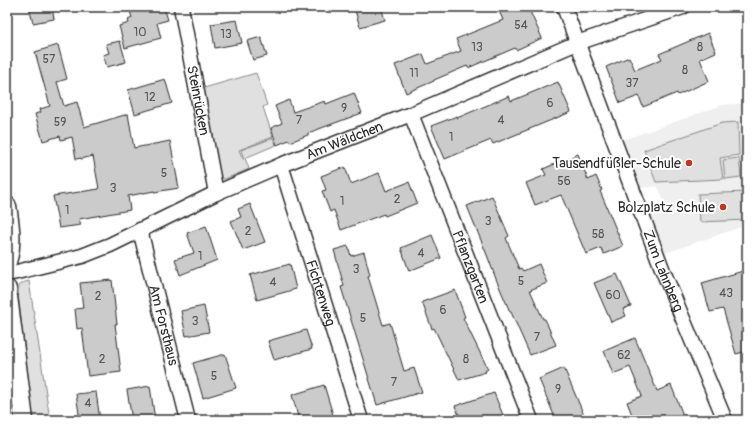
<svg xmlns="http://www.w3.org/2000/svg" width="754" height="427" font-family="Pangolin,sans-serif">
	<rect width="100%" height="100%" fill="#fff"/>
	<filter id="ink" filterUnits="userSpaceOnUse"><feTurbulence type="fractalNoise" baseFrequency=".025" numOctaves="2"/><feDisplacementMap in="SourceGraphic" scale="8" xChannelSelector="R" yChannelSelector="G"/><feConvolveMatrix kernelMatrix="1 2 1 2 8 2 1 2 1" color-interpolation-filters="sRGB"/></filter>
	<g filter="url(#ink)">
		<polygon fill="#efefef" points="747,103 747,225 665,253 652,216 667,210 660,191 657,186 641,188 623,140 723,105"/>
		<g fill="#e0e0e0" stroke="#868686">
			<polygon points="256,73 267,105 263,107 273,137 239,150 243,159 244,159 241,150 273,138 276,145 245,158 249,169 225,179 222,179 220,177 219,169 204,88"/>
			<polygon points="738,122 739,155 720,158 723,179 656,182 644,150 722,123"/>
			<polygon points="739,158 741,177 725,179 723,160"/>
			<polygon points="747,192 747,220 700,222 698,194"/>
			<path d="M29,281l21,139h-17l-15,-126c0,-9 2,-11 11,-13z"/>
		</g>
		<g fill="#cbcbcb" stroke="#2b2b2b">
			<polygon points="29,7 52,7 54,19 33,23"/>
			<polygon points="144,7 164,7 168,20 157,23 161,38 125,48 119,26 129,23 128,20 132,18 130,11"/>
			<polygon points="354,7 381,7 385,20 360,27"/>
			<polygon points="508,7 528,7 542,38 516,50 515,48 468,68 467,66 434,80 434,81 406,93 395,65 423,54 427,64 461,51 456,39 503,20 499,11"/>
			<polygon points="237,20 242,43 215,48 211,24"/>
			<polygon points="708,33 716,52 700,59 709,81 678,95 677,93 643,107 639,96 620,103 606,67 629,57 635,70 662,59 659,54"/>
			<polygon points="261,37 267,56 253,60 247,41"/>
			<polygon points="120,41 126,62 107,67 103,55 109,53 106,44"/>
			<polygon points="58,45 67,79 57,82 64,106 77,102 84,127 128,114 134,148 170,141 179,188 154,192 154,191 128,196 130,210 79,219 81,225 59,228 53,196 99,189 93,156 81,159 81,158 76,159 72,137 61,140 60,136 43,141 35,114 41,112 40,109 50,106 35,52"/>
			<polygon points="165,79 172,103 135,114 128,90"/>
			<polygon points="558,82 571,112 493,144 491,140 445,159 431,126 457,116 457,118 509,96 511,101"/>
			<polygon points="354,93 362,113 308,133 308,135 290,142 289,140 277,145 271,128 282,123 275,106 289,100 293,112 325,101 326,104"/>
			<polygon points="578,154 588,180 596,176 602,190 600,191 623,246 604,254 601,248 586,254 561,195 535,205 526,183 546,175 543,169"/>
			<polygon points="345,167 351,184 379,173 386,191 409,182 417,203 385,216 384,214 341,230 334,210 330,212 322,191 326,190 321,176"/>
			<polygon points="492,196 509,236 506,238 519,269 521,268 523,271 539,264 547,283 530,290 543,319 545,319 556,345 530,355 511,312 510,312 496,279 487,255 467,206"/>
			<polygon points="250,204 265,242 243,250 231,221 241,217 238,209"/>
			<polygon points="206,226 217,260 180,275 175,259 194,253 187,233"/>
			<polygon points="432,235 441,258 409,271 401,248"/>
			<polygon points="348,246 351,256 364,252 370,275 368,276 383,325 390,323 404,371 414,368 422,392 377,405 341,287 344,286 334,250"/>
			<polygon points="290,264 296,289 257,300 250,275"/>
			<polygon points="743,271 747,285 747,351 736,354 723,309 710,312 702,283"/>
			<polygon points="617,274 631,306 623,309 626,316 611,322 594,283"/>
			<polygon points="112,280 117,324 115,324 121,372 88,376 82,328 77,329 75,309 83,308 80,283"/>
			<polygon points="455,290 465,317 463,318 488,369 485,371 486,372 459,380 434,328 432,329 422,302"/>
			<polygon points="204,306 209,332 186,336 181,311"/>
			<polygon points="306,330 312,349 274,360 268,341"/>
			<polygon points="635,338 657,391 671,385 685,420 634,420 627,402 642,396 630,367 613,374 604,351"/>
			<polygon points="225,354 236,388 203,398 193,363"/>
			<polygon points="564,368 586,420 556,420 539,379"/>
			<polygon points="324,385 333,415 318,420 299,420 292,395"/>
			<polygon points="150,386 155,420 132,420 127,390"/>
			<polygon points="96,392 100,420 80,420 76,394"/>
			<polygon points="494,393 505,420 461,420 455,406"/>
		</g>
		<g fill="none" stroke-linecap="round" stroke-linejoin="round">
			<defs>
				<g id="minor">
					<path id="s1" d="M181,7l35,186"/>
					<path id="s2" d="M564,7l99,264 62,149"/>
					<path id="s3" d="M411,114l120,306"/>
					<path id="s4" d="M281,165l80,255"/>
					<path id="s5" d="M140,230l48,190"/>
					<path id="s6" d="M7,274l10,-2 65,-16 28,-11 106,-52 65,-28 130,-51 166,-71 106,-36"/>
				</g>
				<g id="tertiary">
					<path d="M7,206c3,19 6,38 0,56"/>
					<polyline points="7,289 24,420"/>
				</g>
			</defs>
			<use href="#minor" stroke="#2b2b2b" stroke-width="17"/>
			<use href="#tertiary" stroke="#2b2b2b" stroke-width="21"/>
			<use href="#minor" stroke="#fff" stroke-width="14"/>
			<use href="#tertiary" stroke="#fff" stroke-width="18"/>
		</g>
	</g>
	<g fill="#c8321e" stroke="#fff" stroke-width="1.5">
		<circle cx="689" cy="163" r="4"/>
		<circle cx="723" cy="207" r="4"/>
	</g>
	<g text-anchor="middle" stroke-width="4" stroke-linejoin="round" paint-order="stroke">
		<g font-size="12" fill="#535353">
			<text x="521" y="29">54</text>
			<text x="140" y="36">10</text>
			<text x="226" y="38">13</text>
			<text x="477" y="51">13</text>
			<text x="700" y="51">8</text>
			<text x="49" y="63">57</text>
			<text x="685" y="74">8</text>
			<text x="414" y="77">11</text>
			<text x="632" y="87">37</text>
			<text x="150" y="101">12</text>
			<text x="550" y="107">6</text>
			<text x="344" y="112">9</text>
			<text x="299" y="124">7</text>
			<text x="501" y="124">4</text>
			<text x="60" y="126">59</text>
			<text x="451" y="141">1</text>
			<text x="164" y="177">5</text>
			<text x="564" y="185">56</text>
			<text x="113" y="192">3</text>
			<text x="397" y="203">2</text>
			<text x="342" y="205">1</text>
			<text x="67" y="214">1</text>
			<text x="488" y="225">3</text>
			<text x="248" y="235">2</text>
			<text x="598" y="238">58</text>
			<text x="421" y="257">4</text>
			<text x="200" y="260">1</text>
			<text x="356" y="273">3</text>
			<text x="521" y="285">5</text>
			<text x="273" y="286">4</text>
			<text x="726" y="297">43</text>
			<text x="613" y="299">60</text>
			<text x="98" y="300">2</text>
			<text x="443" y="314">6</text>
			<text x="363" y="322">5</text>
			<text x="195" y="325">3</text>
			<text x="537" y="341">7</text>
			<text x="624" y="359">62</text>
			<text x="102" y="363">2</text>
			<text x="466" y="363">8</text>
			<text x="214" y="380">5</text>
			<text x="394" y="386">7</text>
			<text x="558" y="393">9</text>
			<text x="88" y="407">4</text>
		</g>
		<g font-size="14" fill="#2b2b2b" stroke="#fff">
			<text dy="5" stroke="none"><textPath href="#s1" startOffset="95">Steinrücken</textPath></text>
			<text dy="5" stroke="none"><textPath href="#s6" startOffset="364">Am Wäldchen</textPath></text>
			<text dy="5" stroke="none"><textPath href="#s3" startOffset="164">Pflanzgarten</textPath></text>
			<text dy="5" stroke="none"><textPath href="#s2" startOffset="282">Zum Lahnberg</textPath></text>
			<text dy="5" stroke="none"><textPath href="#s4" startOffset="134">Fichtenweg</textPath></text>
			<text dy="5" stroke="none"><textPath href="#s5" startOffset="98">Am Forsthaus</textPath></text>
		</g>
		<g font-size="14" fill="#2b2b2b" stroke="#fff" text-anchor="end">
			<text x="681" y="168">Tausendfüßler-Schule</text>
			<text x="715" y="212">Bolzplatz Schule</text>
		</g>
	</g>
	<rect width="754" height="427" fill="none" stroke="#fff" stroke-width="24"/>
	<rect x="12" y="12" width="730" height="403" fill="none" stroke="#2b2b2b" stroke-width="1.5" filter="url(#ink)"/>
</svg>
